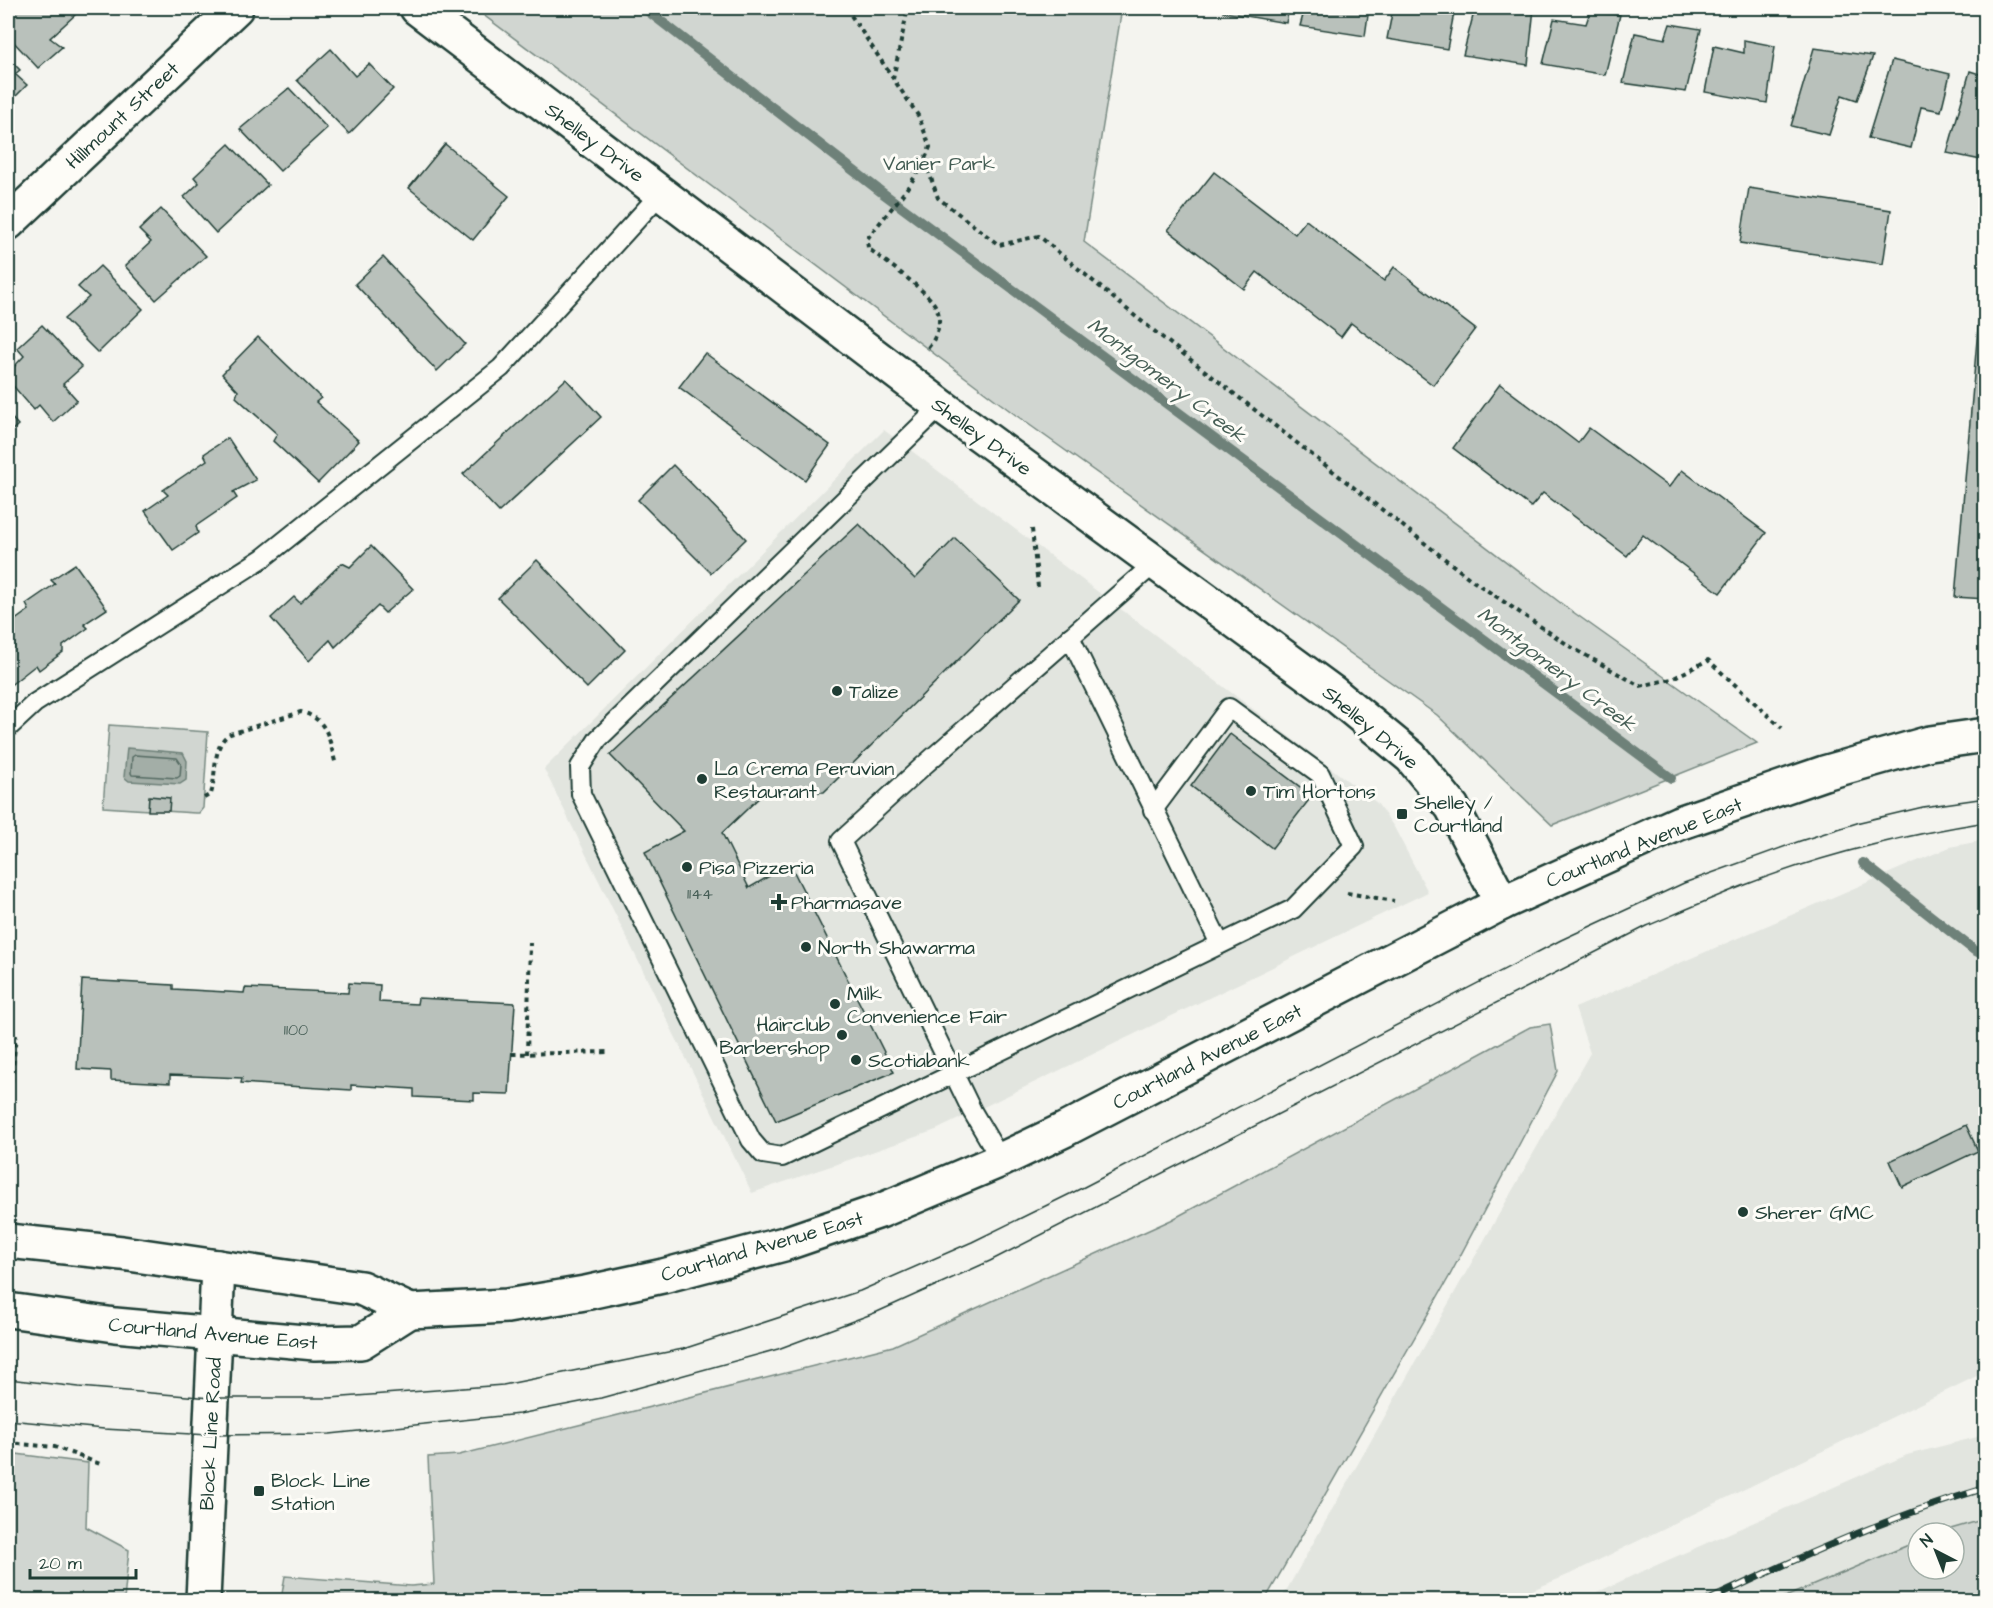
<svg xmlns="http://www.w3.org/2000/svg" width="1993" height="1608" font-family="'Architects Daughter',sans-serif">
	<rect width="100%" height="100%" fill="#f4f4ef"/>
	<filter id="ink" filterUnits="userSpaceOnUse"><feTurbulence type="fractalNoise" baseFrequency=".0167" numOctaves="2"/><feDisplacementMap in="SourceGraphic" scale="12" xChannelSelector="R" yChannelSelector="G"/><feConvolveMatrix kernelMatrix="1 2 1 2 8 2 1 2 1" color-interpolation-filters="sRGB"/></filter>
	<g filter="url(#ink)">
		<g fill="#e2e5df">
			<polygon points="884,430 1377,803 1394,827 1428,892 936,1130 752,1193 544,769"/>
			<polygon points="1985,840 1985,1372 1570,1574 1509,1600 1281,1600 1590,1053 1575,1008 1950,847"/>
			<polygon points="1985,1435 1985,1519 1937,1533 1918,1533 1918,1541 1778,1600 1581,1600 1634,1575 1907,1455"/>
		</g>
		<g fill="#d1d6d1" stroke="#788a82" stroke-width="1.5">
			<polygon points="474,8 1122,8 1084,242 1566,607 1757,743 1552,825 1437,715 1017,416"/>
			<polygon points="109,725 208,732 203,808 199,813 195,813 103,807"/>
			<polygon points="1550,1024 1558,1071 1449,1277 1265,1600 281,1600 285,1576 411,1586 434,1584 428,1457 459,1455 893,1346 1171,1220 1530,1027"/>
			<polygon points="8,1453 88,1463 86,1527 129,1550 124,1600 8,1600"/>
			<polygon points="1985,1519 1985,1600 1778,1600 1918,1541 1918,1569 1954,1569 1954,1533 1937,1533"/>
		</g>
		<polygon fill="#a3aea7" stroke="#6e8179" stroke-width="1.5" points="127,748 183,753 187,761 186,780 180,784 129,781 124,777"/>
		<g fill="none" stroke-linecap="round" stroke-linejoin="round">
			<polygon stroke="#546a62" stroke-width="1.5" points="135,755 177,758 181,764 180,776 177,778 132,775 131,773 132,757"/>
			<g stroke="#6e8179" stroke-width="10">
				<polyline points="644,8 880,191 1671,778"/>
				<polyline points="1863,863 1974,950 1986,956"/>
			</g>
		</g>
		<g fill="#b9c1bb" stroke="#1f3d34" stroke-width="1.5">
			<polygon points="13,8 69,8 75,15 50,38 62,47 38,68 8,36 8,13"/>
			<polygon points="1224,8 1289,8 1286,23 1223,12"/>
			<polygon points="1305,8 1369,8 1365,36 1300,26"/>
			<polygon points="1393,8 1455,8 1447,49 1387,39"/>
			<polygon points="1475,8 1534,8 1528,65 1463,55"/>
			<polygon points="1590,12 1620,15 1605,75 1543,64 1554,19 1586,24"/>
			<polygon points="1670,24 1701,29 1686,92 1623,83 1635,33 1665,39"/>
			<polygon points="1744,40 1775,46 1767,103 1705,92 1714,46 1744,53"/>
			<polygon points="1814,48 1873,56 1857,100 1842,95 1829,135 1791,126"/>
			<polygon points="331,49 355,76 369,64 393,89 349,134 297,80"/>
			<polygon points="8,58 20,70 15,74 27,85 10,102 8,99"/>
			<polygon points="1892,60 1950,74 1941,111 1921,107 1911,148 1868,138"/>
			<polygon points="1970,71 1986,76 1986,161 1947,153"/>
			<polygon points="289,88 327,128 280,171 240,129"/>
			<polygon points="229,144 268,185 216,233 184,197 199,183 194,177"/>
			<polygon points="445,144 509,196 473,240 409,188"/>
			<polygon points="1214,172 1295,234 1306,220 1384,281 1394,267 1475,329 1433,385 1351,323 1341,337 1257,272 1244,289 1168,230"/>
			<polygon points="1749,188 1891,210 1883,264 1740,243"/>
			<polygon points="161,209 206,256 156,300 125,266 151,242 139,230"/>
			<polygon points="383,257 465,344 437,371 355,284"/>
			<polygon points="100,266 143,309 98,353 64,319 89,297 78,287"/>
			<polygon points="1981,293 1986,293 1986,599 1955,597"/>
			<polygon points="42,325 82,367 63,384 77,400 53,422 39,405 34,410 8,380 8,373 24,356 17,348"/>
			<polygon points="258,337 321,398 316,402 359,441 318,483 273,441 277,434 236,397 238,391 222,374"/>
			<polygon points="705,353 830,445 805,480 679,387"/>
			<polygon points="566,379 601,417 499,512 463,474"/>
			<polygon points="1500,384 1578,443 1589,428 1669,487 1682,470 1766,533 1720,593 1643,535 1627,556 1543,493 1531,507 1453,448"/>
			<polygon points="8,414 18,425 8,434"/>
			<polygon points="228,438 256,480 233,492 237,498 196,526 198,533 173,550 145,511 168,495 163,490 207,460 204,454"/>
			<polygon points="673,465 746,539 711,573 638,500"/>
			<polygon points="859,524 915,579 955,538 1019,600 824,792 764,793 722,833 749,888 790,864 894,1072 776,1121 645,852 684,831 610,755"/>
			<polygon points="371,546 413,589 385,613 378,606 335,647 330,640 309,661 271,618 294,597 300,603 342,563 350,567"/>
			<polygon points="537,560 625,650 587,688 498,598"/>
			<polygon points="75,564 107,609 84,624 88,628 63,646 63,652 39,670 36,665 8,687 8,619 11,623 29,610 26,604 55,584 51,580"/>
			<polygon points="1230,734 1312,796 1272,848 1191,786"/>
			<polygon points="149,796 170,798 169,811 148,811"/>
			<polygon points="82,980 173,985 173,989 244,993 245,988 348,993 349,983 380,985 379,1002 417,1004 418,998 515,1003 509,1094 474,1093 474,1100 414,1097 414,1089 351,1085 351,1090 241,1083 242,1078 170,1075 170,1083 111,1080 111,1071 77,1069"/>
			<polygon points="1966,1125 1978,1151 1902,1187 1890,1161"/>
		</g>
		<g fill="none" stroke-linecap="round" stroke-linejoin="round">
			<defs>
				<g id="service">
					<polyline points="941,406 598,739 580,767 581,794 751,1140 763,1154 782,1157 1293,909 1354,846 1320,774 1229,708 1153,810"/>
					<polyline points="1070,637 1220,944"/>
					<polyline points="8,728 35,703 263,558 501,368 662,192"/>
					<polyline points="1001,1160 972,1111 841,841 922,767 1155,563"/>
				</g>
				<g id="minor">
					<polyline points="417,8 941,406 1332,692 1411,757 1452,807 1502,903"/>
					<polyline points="8,223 236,8"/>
				</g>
				<polyline id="tertiary" points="203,1600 218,1267"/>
				<g id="secondary">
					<polyline points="8,1241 122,1253 361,1288 410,1311 507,1306 585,1293 663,1276 784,1244 880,1211 1001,1160 1064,1130 1502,903 1679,823 1824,773 1930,743 1986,735"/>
					<polyline points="8,1310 115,1325 315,1343 361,1342 410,1311"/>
				</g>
			</defs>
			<use href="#service" stroke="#1f3d34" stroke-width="22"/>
			<use href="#minor" stroke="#1f3d34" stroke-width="38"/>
			<use href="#tertiary" stroke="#1f3d34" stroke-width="38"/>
			<use href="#secondary" stroke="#1f3d34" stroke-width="38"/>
			<g stroke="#1f3d34" stroke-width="4" stroke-dasharray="4.5 4.5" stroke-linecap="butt">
				<path d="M846,8l73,109 11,30c-13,35 -41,63 -63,92l1,9c15,12 63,45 69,61 6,15 -2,32 -12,42"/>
				<polyline points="893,79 908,8"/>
				<polyline points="925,161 938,198 999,245 1039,236 1135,316 1473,581 1571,647 1640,686 1672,679 1708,660 1782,728"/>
				<polyline points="1032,529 1038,587"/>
				<path d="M204,798l7,-4 1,-4c4,-18 1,-47 18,-56l71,-22c28,7 28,29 35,53"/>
				<polyline points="1347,893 1394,901"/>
				<polyline points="512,1054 610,1052"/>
				<polyline points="527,1054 530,943"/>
				<polyline points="8,1118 16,1035"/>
				<polyline points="8,1443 55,1447 100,1464"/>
			</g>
			<use href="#service" stroke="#fdfcf7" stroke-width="18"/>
			<use href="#minor" stroke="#fdfcf7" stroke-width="33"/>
			<use href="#tertiary" stroke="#fdfcf7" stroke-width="33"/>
			<use href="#secondary" stroke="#fdfcf7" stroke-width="33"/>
			<g stroke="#1f3d34" stroke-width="1.5">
				<polyline points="8,1379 79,1387 211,1398 330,1398 503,1385 683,1349 860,1291 972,1242 1084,1187 1561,940 1684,883 1800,841 1860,822 1923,807 1986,798"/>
				<path d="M8,1420l96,9 105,6 121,-1 189,-20 82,-16 177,-49 99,-37 113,-51 657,-335c33,-14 65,-28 98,-41 77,-30 159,-50 241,-63"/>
			</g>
			<defs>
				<path id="rail" d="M1709,1600c90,-43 181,-84 277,-112"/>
			</defs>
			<use href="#rail" stroke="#1f3d34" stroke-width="7"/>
			<use href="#rail" stroke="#fdfcf7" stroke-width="4.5" stroke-dasharray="14" stroke-linecap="butt"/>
		</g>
	</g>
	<g fill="#1f3d34" stroke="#fdfcf7" stroke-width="2">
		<circle cx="837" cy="691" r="6"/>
		<circle cx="702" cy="779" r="6"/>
		<circle cx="1251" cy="791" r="6"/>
		<rect x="1396" y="808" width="12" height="12" rx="3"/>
		<circle cx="687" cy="867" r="6"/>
		<path d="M776 893h6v6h6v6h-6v6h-6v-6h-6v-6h6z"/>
		<circle cx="806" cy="947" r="6"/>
		<circle cx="835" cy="1004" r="6"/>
		<circle cx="842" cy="1035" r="6"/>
		<circle cx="856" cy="1060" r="6"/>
		<circle cx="1743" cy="1212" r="6"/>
		<rect x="253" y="1485" width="12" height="12" rx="3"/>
	</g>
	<g text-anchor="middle" stroke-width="6" stroke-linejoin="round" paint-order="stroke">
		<g font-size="16" fill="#465e56">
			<text x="700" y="899">1144</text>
			<text x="296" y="1035">1100</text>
		</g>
		<g font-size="20" fill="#1f3d34" stroke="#fdfcf7">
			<text transform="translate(122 115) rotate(-43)" y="7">Hillmount Street</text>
			<text transform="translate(595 142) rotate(37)" y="7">Shelley Drive</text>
			<text transform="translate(982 436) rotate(36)" y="7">Shelley Drive</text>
			<text transform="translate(1371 727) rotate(40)" y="7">Shelley Drive</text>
			<text transform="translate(1644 842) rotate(-22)" y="7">Courtland Avenue East</text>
			<text transform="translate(1207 1056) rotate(-27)" y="7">Courtland Avenue East</text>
			<text transform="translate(762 1246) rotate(-16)" y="7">Courtland Avenue East</text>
			<text transform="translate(213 1333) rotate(5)" y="7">Courtland Avenue East</text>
			<text transform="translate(210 1434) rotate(-87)" y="7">Block Line Road</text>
		</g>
		<g font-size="20" fill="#435c53" stroke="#fdfcf7">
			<text x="939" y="170">Vanier Park</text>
		</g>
		<g font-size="20" fill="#1f3d34" stroke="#fdfcf7" text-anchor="start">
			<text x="849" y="698">Talize</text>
			<text x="714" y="775">La Crema Peruvian<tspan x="714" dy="23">Restaurant</tspan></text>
			<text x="1263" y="798">Tim Hortons</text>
			<text x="1414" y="809">Shelley /<tspan x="1414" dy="23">Courtland</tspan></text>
			<text x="699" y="874">Pisa Pizzeria</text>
			<text x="791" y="909">Pharmasave</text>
			<text x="818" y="954">North Shawarma</text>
			<text x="847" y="1000">Milk<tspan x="847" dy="23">Convenience Fair</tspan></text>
			<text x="830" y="1031" text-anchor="end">Hairclub<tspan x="830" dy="23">Barbershop</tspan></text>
			<text x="868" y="1067">Scotiabank</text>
			<text x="1755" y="1219">Sherer GMC</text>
			<text x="271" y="1487">Block Line<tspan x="271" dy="23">Station</tspan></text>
		</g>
		<g font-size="21" font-style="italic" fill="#475f56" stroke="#fdfcf7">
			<text transform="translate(1167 380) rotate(37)" y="7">Montgomery Creek</text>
			<text transform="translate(1557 669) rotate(37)" y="7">Montgomery Creek</text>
		</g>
	</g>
	<rect width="1993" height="1608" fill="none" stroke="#fdfcf7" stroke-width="30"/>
	<rect x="15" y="15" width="1963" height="1578" fill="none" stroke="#1f3d34" stroke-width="2" filter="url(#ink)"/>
	<g transform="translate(1936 1551) rotate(318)"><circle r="28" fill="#fdfcf7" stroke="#a4b0a9" stroke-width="1.5"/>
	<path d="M0-4.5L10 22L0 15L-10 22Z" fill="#1f3d34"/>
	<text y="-9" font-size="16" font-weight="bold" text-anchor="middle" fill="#1f3d34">N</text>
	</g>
	<path d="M30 1569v9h106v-9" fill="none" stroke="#1f3d34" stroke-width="3"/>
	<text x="39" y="1569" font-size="18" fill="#1f3d34" stroke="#fdfcf7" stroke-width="4.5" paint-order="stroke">20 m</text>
</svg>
